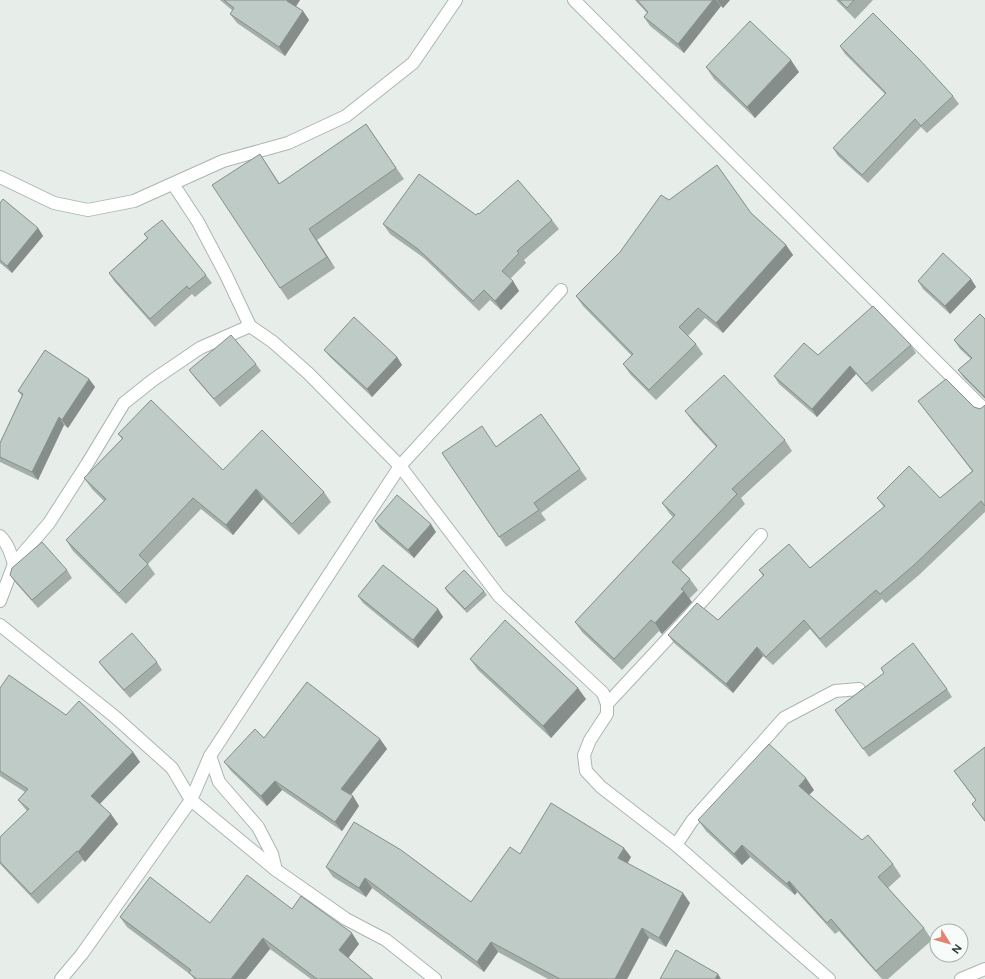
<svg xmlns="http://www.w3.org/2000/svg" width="985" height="979" font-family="Figtree,sans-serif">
	<rect width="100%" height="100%" fill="#e7eeea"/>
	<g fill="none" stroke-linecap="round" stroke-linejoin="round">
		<defs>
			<g id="minor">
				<polyline points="574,0 985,410"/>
				<polyline points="0,177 54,203 88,210 134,201 223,161 288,143 346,116 413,63 456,0"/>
				<polyline points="173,184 198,222 226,275 250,326 273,342 308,373 400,466 499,596 603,693 607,704 607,714 590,740 584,755 586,771 601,787 676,845 829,979"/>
				<path d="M0,536c8,8 11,18 14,28"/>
				<polyline points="0,601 14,564 49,523 87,464 124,403 153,380 200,348 250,326"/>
				<polyline points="0,625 114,716 172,768 191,800 276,870 346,919 386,940 435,979"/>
				<polyline points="607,704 688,617 761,535"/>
				<polyline points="210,756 219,782 258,827 272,854 276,870"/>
				<polyline points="676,845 692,821 784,718 835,691 859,689"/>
				<polyline points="61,979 82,954 191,800 210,756 400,466 561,290"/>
				<polyline points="961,979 985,969"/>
			</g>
		</defs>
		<use href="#minor" stroke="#aab6b1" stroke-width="14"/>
		<use href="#minor" stroke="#fff" stroke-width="12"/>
	</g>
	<g fill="#a4afaa">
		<polygon points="220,0 300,0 296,7 303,11 309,20 285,56 237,23 230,14 233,11"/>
		<polygon points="635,0 730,0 723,8 721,6 684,53 650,26 644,17 647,13"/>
		<polygon points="836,0 873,0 855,19"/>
		<polygon points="840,46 953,96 959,104 927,133 921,127 868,183 838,156 833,148 885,94 845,54"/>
		<polygon points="706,67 799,72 755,118 714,79"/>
		<polygon points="366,124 404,179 317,240 335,268 288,300 280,288 260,154 280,184"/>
		<polygon points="669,200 751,213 786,245 793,255 723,333 705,318 688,336 696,344 703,354 656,400 630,374 623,364 632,356 583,306 576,296 620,252"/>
		<polygon points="0,203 38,228 43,236 12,273 0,263"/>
		<polygon points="479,214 552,220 559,229 524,260 526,263 510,279 513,281 519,291 501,310 490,300 479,311 424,258 390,234 383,224"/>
		<polygon points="144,234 206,275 212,283 195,297 192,294 155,327 114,281 109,273 147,238"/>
		<polygon points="971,279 976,287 950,314 923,289 918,281"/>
		<polygon points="985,319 985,399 964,378 958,370 971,359 960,349 954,340"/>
		<polygon points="911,345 916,353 872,392 856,374 817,417 779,384 774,376 818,355"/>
		<polygon points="324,350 397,357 402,365 372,397 330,357"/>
		<polygon points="256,364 261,371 220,407 195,378 189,370"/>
		<polygon points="89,379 95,387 68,428 64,425 38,480 0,462 0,443 22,396 18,391"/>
		<polygon points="918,401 974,407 980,409 984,406 985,405 985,512 919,575 886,603 882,599 826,648 810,629 773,665 763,656 733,693 674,643 668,635 718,620 763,576 759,570 810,568 884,507 877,498 940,498 972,471"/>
		<polygon points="685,411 785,440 792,451 741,498 745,504 681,570 690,579 698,590 689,599 692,602 662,634 659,631 622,670 582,632 575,622 673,517 670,514 662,503 716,447 693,422"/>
		<polygon points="541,414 587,479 541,513 546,520 506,547 442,453 496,447"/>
		<polygon points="118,434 223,470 324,492 331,502 299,535 263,499 233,535 201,509 148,564 155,574 126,604 73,551 66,540 104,501 92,489 84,478 122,439"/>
		<polygon points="375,521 436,532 414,558 380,529"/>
		<polygon points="67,570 72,578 38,608 15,582 10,575"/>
		<polygon points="445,588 484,591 487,595 467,613 447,592"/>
		<polygon points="358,596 438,609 443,617 418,648 363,603"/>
		<polygon points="470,659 586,699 551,738 478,670"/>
		<polygon points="99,662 157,662 162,670 130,698 105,670"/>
		<polygon points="884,673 947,689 952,697 869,757 835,710"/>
		<polygon points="0,688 66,715 133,752 140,762 99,804 118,824 85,862 83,860 38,904 0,864 0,837 27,811 18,800 25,792 0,776"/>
		<polygon points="264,738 380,739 387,749 351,795 353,796 359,806 342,831 282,790 267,806 231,771 224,762"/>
		<polygon points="985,747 985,822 972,804 976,801 954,771"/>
		<polygon points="814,790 809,795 862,840 893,864 901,876 888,888 924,928 932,940 888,979 882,979 839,931 835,934 797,892 795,895 750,857 742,865 706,831 698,820"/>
		<polygon points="520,854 631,857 627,863 690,903 666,947 649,938 627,979 548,979 498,952 484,972 372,888 366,897 333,877 326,867 471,902"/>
		<polygon points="292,909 359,944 348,958 373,979 311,979 270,949 246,979 194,979 191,975 127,927 120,917 210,923"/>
	</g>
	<g fill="#868e8b">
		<polygon points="288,0 300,0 293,10 287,1"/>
		<polygon points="713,0 716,0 721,6 684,53 678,44"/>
		<polygon points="717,0 730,0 723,8"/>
		<polygon points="303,11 309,20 285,56 279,47"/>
		<polygon points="791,60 799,72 755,118 747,107"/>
		<polygon points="38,228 43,236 12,273 7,266"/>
		<polygon points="309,229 317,240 335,268 327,257"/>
		<polygon points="786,245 793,255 723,333 716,323"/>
		<polygon points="971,279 976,287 950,314 945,306"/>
		<polygon points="513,281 519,291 501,310 495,301"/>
		<polygon points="397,357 402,365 372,397 367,389"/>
		<polygon points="850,366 856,374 817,417 812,409"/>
		<polygon points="89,379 95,387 68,428 62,420"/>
		<polygon points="59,417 64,425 38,480 32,472"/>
		<polygon points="256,489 263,499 233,535 226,525"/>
		<polygon points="431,524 436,532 414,558 408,550"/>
		<polygon points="684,591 692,602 662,634 655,623"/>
		<polygon points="438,609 443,617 418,648 413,640"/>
		<polygon points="757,647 763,656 733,693 726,684"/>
		<polygon points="578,688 586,699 551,738 543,726"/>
		<polygon points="380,739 387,749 348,798 341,789"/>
		<polygon points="133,752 140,762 98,806 91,796"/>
		<polygon points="806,778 814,790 807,797 799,786"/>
		<polygon points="275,781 282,790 267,806 261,796"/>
		<polygon points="353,796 359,806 342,831 335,822"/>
		<polygon points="111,814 118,824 85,862 78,852"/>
		<polygon points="742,845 750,857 742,865 734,854"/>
		<polygon points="624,848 631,857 625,868 618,858"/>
		<polygon points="365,878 372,888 366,897 359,888"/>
		<polygon points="789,881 797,892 795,895 787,884"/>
		<polygon points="683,893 690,903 666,947 659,938"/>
		<polygon points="642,928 649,938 627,979 615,979"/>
		<polygon points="352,933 359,944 346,961 339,950"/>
		<polygon points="263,938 270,949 246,979 231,979"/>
		<polygon points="491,942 498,952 484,972 477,962"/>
		<polygon points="718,974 721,979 715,979"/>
	</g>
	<g fill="#bfcbc6" stroke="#868e8b">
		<polygon points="224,0 288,0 287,1 303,11 279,47 230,14 234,8"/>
		<polygon points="637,0 713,0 678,44 644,17 648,12"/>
		<polygon points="839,0 854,0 847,8"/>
		<polygon points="873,13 918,58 953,96 921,126 915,119 862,175 833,148 886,93 840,46"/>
		<polygon points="750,21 791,60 747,107 706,67"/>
		<polygon points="366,124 396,168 309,229 327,257 280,288 212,185 260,154 279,184"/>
		<polygon points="717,165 751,213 786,245 716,323 698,308 679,327 696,344 649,390 623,364 633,354 576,296 620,252 661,195 669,200"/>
		<polygon points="419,174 476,215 478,213 479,214 518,180 552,220 517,251 519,253 502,271 513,281 495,301 484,290 473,301 418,249 383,224"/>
		<polygon points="3,199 38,228 7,266 0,260 0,203"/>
		<polygon points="162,220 206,275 189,289 187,286 150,319 109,273 148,238 144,234"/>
		<polygon points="943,253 971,279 945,306 918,281"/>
		<polygon points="873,306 911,345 866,384 850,366 812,409 774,376 804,343 818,355"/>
		<polygon points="980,314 985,319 985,398 984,396 958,370 972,358 954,340"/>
		<polygon points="354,317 397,357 367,389 324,350"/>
		<polygon points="231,335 256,364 214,399 189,370"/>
		<polygon points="45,350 89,379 62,420 59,417 32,472 0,457 0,443 23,394 18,391"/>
		<polygon points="724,375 785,440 732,489 737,494 672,562 690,579 681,589 684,591 655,623 651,620 614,659 575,622 675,515 662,503 717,446 685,411"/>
		<polygon points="946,379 974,407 980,409 984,406 985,405 985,506 981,501 913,566 880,594 876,590 820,639 804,620 766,657 757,647 726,684 668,635 697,603 718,620 764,575 759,570 789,544 810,568 885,506 877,498 909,466 940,498 973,471 918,401"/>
		<polygon points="151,400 223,470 262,430 324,492 292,524 256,489 226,525 193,498 139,555 148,564 119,593 66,540 106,499 84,478 123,438 118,434"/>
		<polygon points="541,414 580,469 534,503 539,510 499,537 442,453 482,426 496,447"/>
		<polygon points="397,495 431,524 408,550 375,521"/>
		<polygon points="42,542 67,570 32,600 10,575 12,568"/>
		<polygon points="383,565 438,609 413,640 358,596"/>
		<polygon points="464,570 484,591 465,609 445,588"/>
		<polygon points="505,620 578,688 543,726 470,659"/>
		<polygon points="132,633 157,662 124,690 99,662"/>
		<polygon points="913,643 947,689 863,749 835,710 884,673 881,668"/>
		<polygon points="9,675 66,715 79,701 133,752 91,796 111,814 78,852 77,851 31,894 0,862 0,837 29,809 18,800 28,789 0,771 0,688"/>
		<polygon points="307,682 380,739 341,789 353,796 335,822 275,781 261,796 224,762 255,729 264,738"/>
		<polygon points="769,744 806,778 799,786 862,840 868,835 893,864 878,877 924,928 876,971 831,919 827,923 789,881 787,884 742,845 734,854 698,820"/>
		<polygon points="985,747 985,821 972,804 976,800 954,771"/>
		<polygon points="551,803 624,848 618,858 683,893 659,938 642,928 615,979 560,979 491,942 477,962 365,878 359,888 326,867 354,822 401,850 471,902 510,847 520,854"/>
		<polygon points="247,875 292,909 301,896 352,933 339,950 373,979 317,979 263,938 231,979 197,979 189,973 191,970 120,917 150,877 210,923"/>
		<polygon points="676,950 718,974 715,979 660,979"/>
	</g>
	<g transform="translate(949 943) rotate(127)"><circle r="19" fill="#f7fbf9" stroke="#a4b0ab"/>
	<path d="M0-3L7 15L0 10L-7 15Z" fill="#e38370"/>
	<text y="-6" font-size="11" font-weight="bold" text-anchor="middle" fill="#273f37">N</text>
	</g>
</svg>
